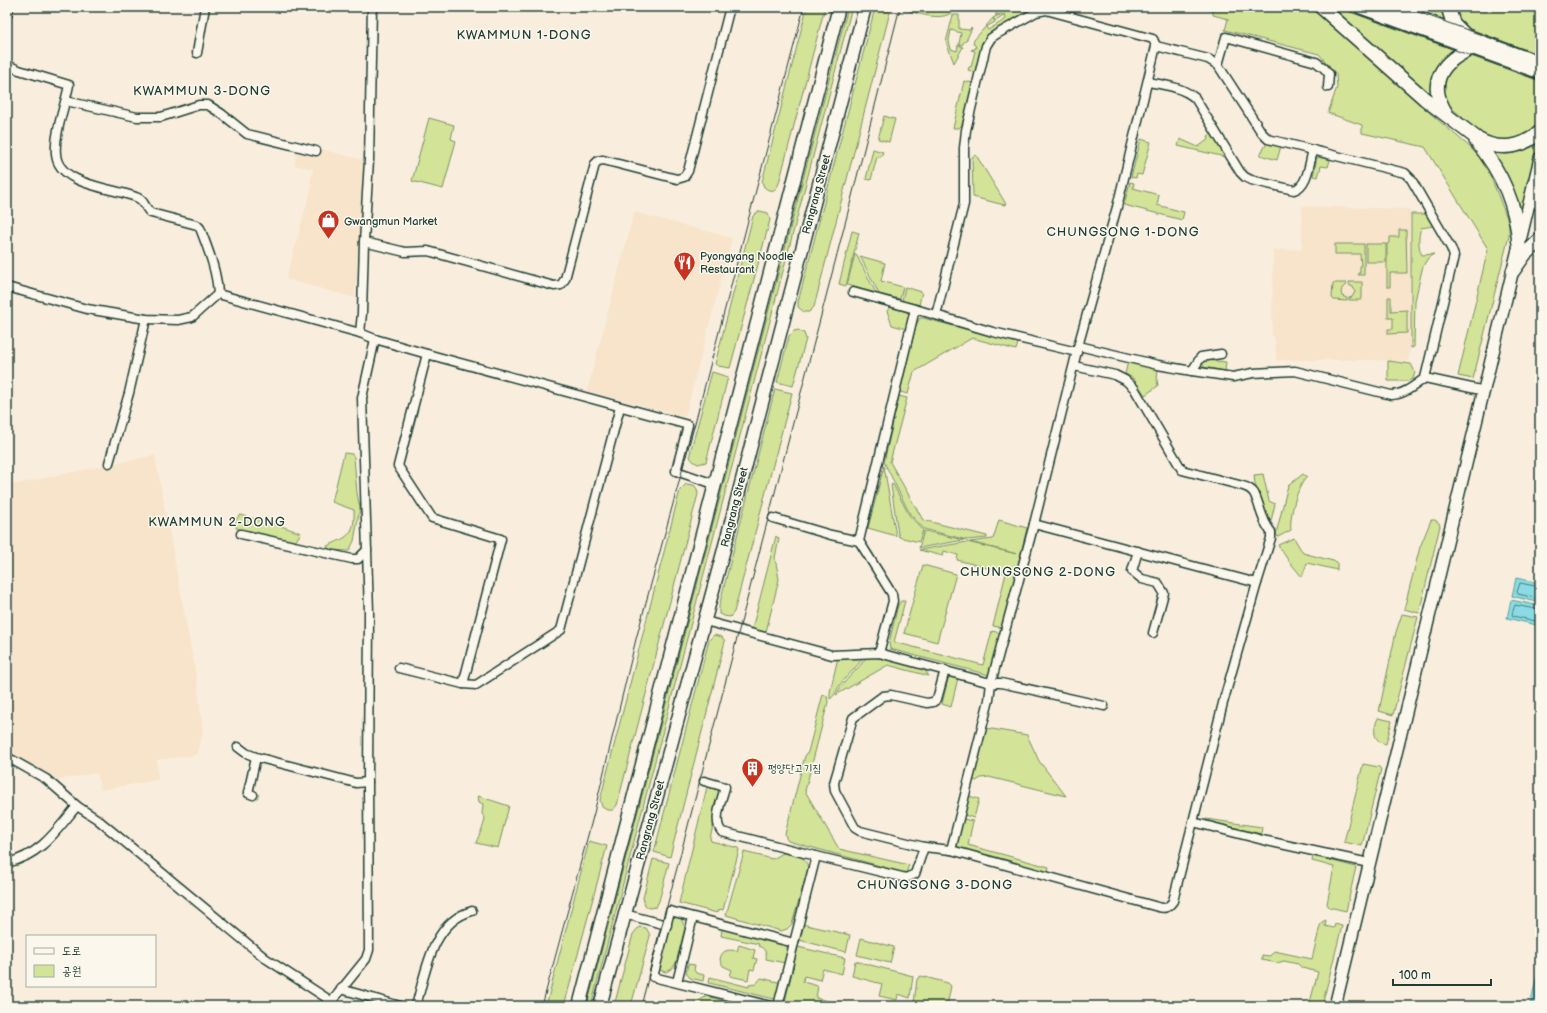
<svg xmlns="http://www.w3.org/2000/svg" width="1547" height="1013" font-family="'Balsamiq Sans','Poor Story',sans-serif">
	<rect width="100%" height="100%" fill="#f9eedd"/>
	<filter id="ink" filterUnits="userSpaceOnUse"><feTurbulence type="fractalNoise" baseFrequency=".025" numOctaves="2"/><feDisplacementMap in="SourceGraphic" scale="8" xChannelSelector="R" yChannelSelector="G"/><feConvolveMatrix kernelMatrix="1 2 1 2 8 2 1 2 1" color-interpolation-filters="sRGB"/></filter>
	<g filter="url(#ink)">
		<g fill="#f7e4cb">
			<polygon points="321,149 363,160 362,202 355,298 286,279 312,185 310,184 313,169 294,165 297,150 319,155"/>
			<polygon points="1302,206 1410,209 1410,350 1408,361 1366,360 1276,360 1275,339 1272,335 1273,250 1302,249"/>
			<polygon points="634,212 732,238 685,417 587,391"/>
			<polygon points="155,455 197,680 203,734 197,749 197,755 157,760 158,780 100,790 97,773 57,780 44,772 7,752 7,486"/>
		</g>
		<g fill="#d3e397" stroke="#799066">
			<path d="M807,7h18l-46,176c-3,8 -8,10 -15,4l-2,-5z"/>
			<polygon points="848,7 852,7 591,1006 587,1006"/>
			<path d="M911,7h45c-8,16 -33,8 -47,4z"/>
			<polygon points="1012,7 1038,7 988,35 984,42 976,73 968,70 969,67 971,67 975,51 971,50 976,48 975,45 973,44 974,40 993,18 995,22 986,27 988,30 1006,19 1005,15 996,21 993,18 998,15 1005,15 995,15 1000,9"/>
			<polygon points="1199,7 1540,7 1540,110 1537,126 1531,131 1522,138 1502,142 1484,137 1445,102 1433,93 1424,108 1471,148 1480,158 1488,170 1509,223 1509,236 1473,379 1458,376 1488,249 1425,147 1362,133 1362,125 1328,113 1337,87 1336,74 1319,54 1225,30 1228,19 1213,15 1213,11"/>
			<polygon points="875,8 890,12 814,307 809,312 804,312 798,307 798,302"/>
			<polygon points="953,15 959,15 959,29 970,30 971,27 972,28 966,41 963,43 962,45 959,44 961,33 951,30 949,41 951,49 957,51 958,45 963,47 954,63 946,42"/>
			<polygon points="964,81 973,83 962,125 959,128 953,128"/>
			<polygon points="884,116 895,119 889,142 878,139"/>
			<polygon points="429,118 454,125 451,139 456,141 443,189 412,181"/>
			<polygon points="1213,133 1226,155 1225,157 1178,146 1180,139 1198,147 1209,139 1208,136"/>
			<polygon points="1141,139 1151,142 1142,175 1137,174 1136,178 1131,177"/>
			<polygon points="1267,143 1281,146 1277,160 1260,155"/>
			<path d="M1536,143l3,1 -16,66 -2,2 -13,-34 -16,-26c16,4 31,-1 44,-9z"/>
			<polygon points="873,149 883,152 881,157 877,157 871,180 866,179"/>
			<polygon points="976,155 1006,204 1004,205 973,197 972,157"/>
			<polygon points="1317,157 1330,160 1328,167 1321,166 1318,177 1313,176"/>
			<polygon points="1130,182 1134,183 1133,188 1159,195 1157,205 1184,212 1182,220 1124,205"/>
			<polygon points="760,211 768,213 770,220 730,368 718,366 715,364 753,216 756,213"/>
			<path d="M1411,214h15l7,12 -12,2c-3,8 -3,20 1,27l12,-1 -6,4 -5,8 -2,8 -6,27 -1,46 -3,1z"/>
			<polygon points="1399,230 1406,230 1407,273 1390,273 1390,287 1387,287 1387,244 1390,243 1390,237 1399,237"/>
			<polygon points="852,231 859,233 846,286 839,284"/>
			<polygon points="1335,244 1364,244 1364,275 1358,275 1358,273 1360,273 1360,266 1361,266 1360,254 1335,254"/>
			<rect x="1366" y="244" width="20" height="18"/>
			<polygon points="855,254 857,256 876,293 847,285"/>
			<polygon points="860,256 885,263 881,281 903,287 900,299 879,294"/>
			<polygon points="1349,282 1362,282 1362,298 1361,300 1349,300 1349,298 1352,297 1355,292 1353,287 1349,285"/>
			<path d="M1333,283h13v2c-4,2 -6,6 -4,11l5,2v3l-13,-1 -2,-2z"/>
			<polygon points="905,287 922,292 919,305 902,301"/>
			<polygon points="1388,297 1391,297 1391,311 1407,310 1407,333 1388,334 1388,329 1393,329 1393,318 1388,318"/>
			<polygon points="890,307 907,312 909,315 906,329 892,325 887,311"/>
			<polygon points="920,318 923,318 1018,343 1016,350 972,338 914,372 908,394 900,392 916,325"/>
			<polygon points="798,330 804,333 806,339 793,386 777,382 789,336 794,331"/>
			<polygon points="1205,360 1226,362 1225,371 1203,367 1203,361"/>
			<polygon points="1128,361 1158,369 1157,379 1158,386 1145,395 1133,378 1125,374"/>
			<polygon points="1388,361 1411,364 1415,372 1413,379 1408,381 1388,381"/>
			<path d="M712,372l16,5 -22,85 -8,2c-6,-3 -8,-5 -8,-11z"/>
			<polygon points="775,389 792,393 734,612 730,617 724,616 719,614 719,606"/>
			<polygon points="899,396 907,398 890,462 923,520 987,536 987,538 967,540 924,529 910,514 884,462"/>
			<path d="M344,453l8,1 2,3 3,36 3,15 -6,33 -5,10 -19,-1 -3,-4c21,-9 28,-11 27,-36l-22,-8z"/>
			<polygon points="884,466 896,536 868,528"/>
			<polygon points="1263,474 1269,501 1275,504 1271,521 1268,520 1255,484 1254,475"/>
			<path d="M1303,474l4,3c-10,9 -18,40 -16,53l-13,7 -2,-3 11,-45 1,-3z"/>
			<polygon points="686,484 694,485 697,489 698,494 617,805 613,810 607,810 602,807 600,800 680,490"/>
			<polygon points="893,484 909,515 923,530 919,542 899,537 898,534 891,485"/>
			<polygon points="240,515 281,526 301,533 295,542 283,541 236,528 236,519"/>
			<polygon points="999,520 1027,528 1003,628 993,626 1006,573 957,560 958,555 944,551 943,556 919,550 967,542 1017,554 970,542 993,539"/>
			<polygon points="1431,520 1435,520 1439,523 1440,526 1419,613 1404,609 1420,547"/>
			<polygon points="924,531 925,531 964,540 919,548"/>
			<polygon points="776,536 779,539 775,558 779,579 766,632 752,629"/>
			<polygon points="1294,538 1303,553 1337,562 1337,570 1307,563 1302,577 1288,560 1278,545"/>
			<polygon points="923,565 956,574 937,642 904,633"/>
			<polygon points="901,601 905,601 894,642 983,665 992,631 1001,633 989,675 890,649 889,643 898,605"/>
			<polygon points="1402,614 1418,617 1393,715 1379,711 1396,632"/>
			<polygon points="714,635 722,637 725,641 724,645 670,857 654,852 709,640"/>
			<path d="M880,656l43,12 6,8 -41,-11 -52,30c8,-16 22,-24 30,-38z"/>
			<path d="M838,657h25c-6,11 -17,19 -24,29 -3,5 -4,10 -9,13v-7z"/>
			<polygon points="951,676 958,678 951,707 942,704 948,679"/>
			<polygon points="823,694 827,696 828,702 805,791 839,849 909,865 906,873 788,841 786,838 785,834 805,756 808,752"/>
			<path d="M1378,718l14,3 -6,23c-14,-3 -13,-15 -8,-26z"/>
			<polygon points="986,728 1027,735 1039,761 1066,796 989,777 981,778 976,781 973,780"/>
			<polygon points="1363,764 1379,767 1381,769 1362,846 1344,842"/>
			<polygon points="707,787 722,791 710,838 711,841 738,848 739,850 723,910 720,909 717,913 679,903"/>
			<path d="M478,796l31,10 -11,42 -22,-5c3,-9 8,-16 9,-25l-3,-4 1,-10 -4,-2z"/>
			<polygon points="969,796 979,799 974,818 964,815"/>
			<polygon points="963,819 973,821 968,845 1049,867 1048,873 959,849 957,846 957,842"/>
			<polygon points="1206,819 1262,827 1261,834 1207,821"/>
			<polygon points="589,841 607,846 564,1006 546,1006"/>
			<path d="M744,852l29,7 10,-6c12,3 24,2 25,16l-16,55 -5,5 -6,2 -55,-16z"/>
			<polygon points="1313,856 1356,867 1346,911 1329,907 1327,904 1334,867 1312,861"/>
			<polygon points="653,859 669,863 659,901 656,907 649,908 645,905 643,898"/>
			<polygon points="673,915 681,918 685,928 676,963 672,969 666,972 659,970"/>
			<polygon points="1326,920 1325,926 1334,928 1335,924 1342,926 1322,1006 1309,1006 1318,972 1302,968 1298,964 1284,961 1277,963 1262,960 1262,955 1270,956 1274,951 1312,959 1320,926 1322,922"/>
			<polygon points="802,924 850,935 846,952 799,940"/>
			<polygon points="639,927 646,928 649,933 650,936 631,1006 614,1006 633,934"/>
			<path d="M722,929l67,16 -4,18 -19,-4c1,-6 -1,-11 -8,-13l1,-2 -38,-8z"/>
			<polygon points="861,938 894,947 890,963 857,955"/>
			<path d="M739,945l16,5 -2,8 4,1 -3,11 -4,-1 -2,11 -18,-4 2,-6 -9,-4 -3,-6c1,-10 8,-11 17,-9z"/>
			<polygon points="798,947 845,958 842,974 823,969 820,980 804,976 803,982 818,986 816,998 848,1006 784,1006"/>
			<polygon points="855,961 913,976 910,998 898,994 897,1000 879,996 882,984 852,976"/>
			<polygon points="688,964 695,965 694,970 696,973 704,975 703,981 690,978 686,973"/>
			<polygon points="921,976 948,983 951,986 947,1006 923,1006 914,1003 917,979"/>
			<polygon points="710,977 749,987 749,985 756,984 761,978 782,983 778,1000 709,983"/>
			<polygon points="707,996 742,1006 690,1006"/>
		</g>
		<g fill="#8adbe3" stroke="#5f9c9d">
			<polygon points="1516,578 1540,583 1540,603 1512,596"/>
			<polygon points="1511,600 1540,606 1540,626 1507,618"/>
			<polygon points="1540,961 1540,1006 1530,1006"/>
		</g>
		<g fill="none" stroke-linecap="round" stroke-linejoin="round">
			<g stroke="#4a7c7a" stroke-width="1">
				<polyline points="1540,587 1520,583 1517,592 1518,594 1540,599"/>
				<polyline points="1540,610 1515,605 1512,614 1513,616 1540,622"/>
			</g>
			<defs>
				<g id="minor">
					<polyline points="7,15 9,7"/>
					<polyline points="1156,46 1208,59 1218,65 1262,133 1268,139 1397,171 1405,173 1411,179 1451,248 1454,256 1425,378"/>
					<polyline points="197,53 205,7"/>
					<path d="M7,65l12,5 50,15c-4,21 -15,49 -13,69 2,32 60,34 82,44 7,3 7,11 13,15l46,12 3,3c8,21 17,43 18,66"/>
					<polyline points="1218,65 1226,37 1316,62 1324,68 1329,74 1328,87"/>
					<path d="M1148,82c17,3 34,5 47,16l45,74 5,5 6,3 43,10c14,-4 15,-27 19,-40"/>
					<polyline points="66,101 137,117 161,117 199,105 208,105 222,114 247,134 316,151"/>
					<polyline points="364,242 405,252 428,251 554,286 561,285 565,279 595,164 598,161 603,160 677,179 684,177 688,171 730,7"/>
					<polyline points="7,287 87,309 146,319 178,320 192,317 218,294 360,333 375,339 427,354 688,425 676,471 714,484"/>
					<polyline points="853,292 915,309"/>
					<polyline points="360,333 362,313 364,242 369,160 372,7"/>
					<polyline points="1079,346 1158,365 1192,371 1201,357 1221,354"/>
					<polyline points="427,354 398,466 432,518 501,539 463,684"/>
					<path d="M1074,366l41,9 10,5 9,8 48,82 61,16c4,1 8,3 11,7 7,14 6,25 17,39v6l-14,45"/>
					<path d="M1192,371l41,6 20,-4 42,-2 96,24c13,0 24,-10 34,-17l60,13"/>
					<polyline points="109,463 129,393 146,319"/>
					<polyline points="773,518 831,535 859,541"/>
					<polyline points="241,534 352,559 358,559 367,550"/>
					<polyline points="1138,551 1132,571 1142,579 1158,583 1164,593 1153,633"/>
					<polyline points="705,621 832,655 879,653 983,681 991,683 1001,683 1104,706"/>
					<polyline points="879,653 893,601 892,594 859,541 915,309 993,332 1077,352"/>
					<polyline points="399,668 463,684 476,685 561,630 620,407"/>
					<polyline points="238,747 246,753 256,757 356,783 368,782"/>
					<polyline points="7,757 46,779 77,806 97,819 265,958 331,1001"/>
					<path d="M704,781l21,6c-3,13 -13,34 -3,45l94,24 -38,150"/>
					<polyline points="253,795 248,793 256,757"/>
					<polyline points="1193,822 1267,841 1369,863"/>
					<polyline points="924,847 860,831 855,828 835,791 834,783 853,718 883,696 891,695 927,703 933,702 937,699 945,670"/>
					<path d="M951,850l207,57c7,2 10,1 15,-6l50,-198 34,-120 -223,-59"/>
					<polyline points="816,856 906,878 915,874 924,847 951,850 989,700 991,683 1034,524 1080,339 1117,207 1156,46 1153,39 1046,10 1036,12 997,34 991,38 986,46 966,130 964,148 964,204 936,315"/>
					<path d="M7,863c34,-8 49,-32 70,-57"/>
					<polyline points="624,914 667,925"/>
					<polyline points="677,982 693,917"/>
					<polyline points="341,989 400,1006"/>
					<polyline points="328,1006 366,959 369,950 368,782 369,612 362,398 375,339"/>
					<path d="M416,1006c10,-35 16,-84 56,-95"/>
					<polyline points="771,1006 653,977 670,911 794,943"/>
				</g>
				<polyline id="secondary" points="1335,1006 1540,158"/>
				<g id="primary">
					<path d="M579,1006c86,-333 175,-666 260,-999"/>
					<polyline points="600,1006 723,553 865,7"/>
				</g>
				<g id="trunk">
					<path d="M1321,7l104,92 54,41c20,11 43,8 61,-8"/>
					<polyline points="1361,7 1540,72"/>
					<polyline points="1389,7 1540,63"/>
					<polyline points="1448,7 1453,23 1463,33"/>
					<path d="M1446,113c-20,-31 -3,-53 27,-65"/>
					<path d="M1476,141c25,30 41,64 43,104"/>
					<polyline points="1534,185 1534,195 1540,204"/>
					<polyline points="1513,271 1525,254 1540,240"/>
				</g>
			</defs>
			<use href="#minor" stroke="#1f3d34" stroke-width="11"/>
			<use href="#secondary" stroke="#1f3d34" stroke-width="14"/>
			<use href="#primary" stroke="#1f3d34" stroke-width="15"/>
			<use href="#trunk" stroke="#1f3d34" stroke-width="16"/>
			<use href="#minor" stroke="#fbf7ec" stroke-width="8"/>
			<use href="#secondary" stroke="#fbf7ec" stroke-width="11"/>
			<use href="#primary" stroke="#fbf7ec" stroke-width="12"/>
			<use href="#trunk" stroke="#fbf7ec" stroke-width="13"/>
			<g stroke="#1f3d34" stroke-width="1">
				<polyline points="1337,7 1540,81"/>
				<polyline points="1404,7 1540,56"/>
				<polyline points="542,1006 594,813 636,639 694,427 804,7"/>
				<polyline points="641,1006 847,216 900,7"/>
			</g>
		</g>
	</g>
	<defs>
		<symbol id="shop-pin" viewBox="-11 -11 22 30"><path d="M0 17L-7.5 6A9.5 9.5 0 1 1 7.5 6Z" fill="#c8321e" stroke="#fbf7ec"/><path d="M-5-2.5h2.3a2.7 3.5 0 0 1 5.4 0H5L5.5 6h-11ZM-1.5-2.5h3a1.5 2.3 0 0 0-3 0Z" fill="#fff"/></symbol>
		<symbol id="restaurant-pin" viewBox="-11 -11 22 30"><path d="M0 17L-7.5 6A9.5 9.5 0 1 1 7.5 6Z" fill="#c8321e" stroke="#fbf7ec"/><path d="M-5-6h1v4h1v-4h1v4h1v-4h1v5L-1.5 .5V6h-2V.5L-5-1ZM5-6V6H3V1.5H1.5Q1.5-4 5-6Z" fill="#fff"/></symbol>
		<symbol id="building-pin" viewBox="-11 -11 22 30"><path d="M0 17L-7.5 6A9.5 9.5 0 1 1 7.5 6Z" fill="#c8321e" stroke="#fbf7ec"/><path d="M-4-6H4V6H1V3H-1V6H-4ZM-2.5-4.3h1.7v1.8h-1.7ZM.8-4.3h1.7v1.8H.8ZM-2.5-1h1.7V.8h-1.7ZM.8-1h1.7V.8H.8Z" fill="#fff"/></symbol>
	</defs>
	<g fill-rule="evenodd">
		<use href="#shop-pin" x="316" y="208" width="25" height="34"/>
		<use href="#restaurant-pin" x="672" y="250" width="25" height="34"/>
		<use href="#building-pin" x="740" y="756" width="25" height="34"/>
	</g>
	<g text-anchor="middle" stroke-width="3" stroke-linejoin="round" paint-order="stroke">
		<g font-size="11" fill="#1f3d34" stroke="#fbf7ec">
			<text transform="translate(816 194) rotate(-75)" y="4">Rangrang Street</text>
			<text transform="translate(734 507) rotate(-76)" y="4">Rangrang Street</text>
			<text transform="translate(650 820) rotate(-75)" y="4">Rangrang Street</text>
		</g>
		<g font-size="11" fill="#1f3d34" stroke="#fbf7ec" text-anchor="start">
			<text x="344" y="225">Gwangmun Market</text>
			<text x="700" y="260">Pyongyang Noodle<tspan x="700" dy="13">Restaurant</tspan></text>
			<text x="768" y="772">평양단고기집</text>
		</g>
		<g font-size="13" letter-spacing="1" fill="#1f3d34" stroke="#fbf7ec">
			<text x="524" y="39">KWAMMUN 1-DONG</text>
			<text x="202" y="95">KWAMMUN 3-DONG</text>
			<text x="1123" y="236">CHUNGSONG 1-DONG</text>
			<text x="217" y="526">KWAMMUN 2-DONG</text>
			<text x="1038" y="576">CHUNGSONG 2-DONG</text>
			<text x="935" y="889">CHUNGSONG 3-DONG</text>
		</g>
	</g>
	<rect width="1547" height="1013" fill="none" stroke="#fbf7ec" stroke-width="24"/>
	<rect x="12" y="12" width="1523" height="989" fill="none" stroke="#1f3d34" stroke-width="1.5" filter="url(#ink)"/>
	<rect x="26" y="935" width="130" height="52" fill="#fbf7ec" stroke="#a3ada2"/>
	<rect x="34" y="948" width="20" height="6" fill="#fbf7ec" stroke="#a3ada2"/>
	<text x="62" y="955" font-size="12" fill="#1f3d34">도로</text>
	<rect x="34" y="965" width="20" height="12" fill="#d3e397" stroke="#a3ada2"/>
	<text x="62" y="975" font-size="12" fill="#1f3d34">공원</text>
	<path d="M1393 979v6h98v-6" fill="none" stroke="#1f3d34" stroke-width="2"/>
	<text x="1399" y="979" font-size="12" fill="#1f3d34" stroke="#fbf7ec" stroke-width="3" paint-order="stroke">100 m</text>
</svg>
